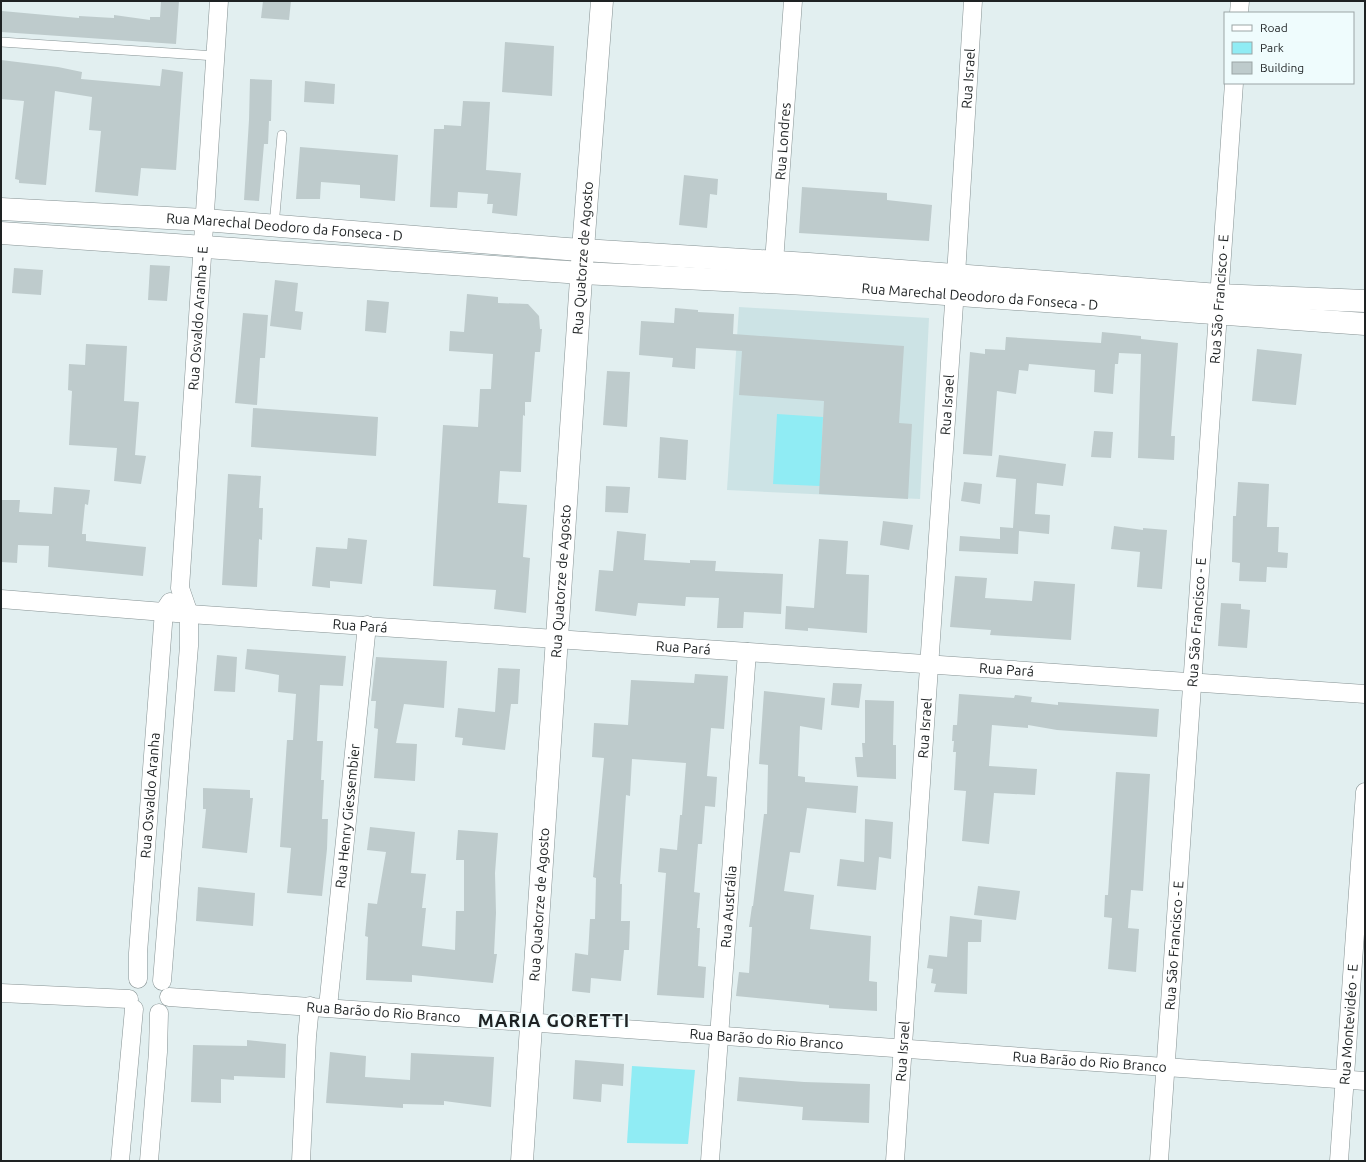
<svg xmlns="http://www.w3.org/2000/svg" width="1366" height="1162" font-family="Ubuntu,sans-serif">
	<rect width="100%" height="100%" fill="#e2eff0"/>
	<polygon fill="#cce3e5" points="739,307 929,318 920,499 727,490"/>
	<g fill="#90ecf4">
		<polygon points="777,414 823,417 820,486 773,484"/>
		<polygon points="632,1066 695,1070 688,1144 627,1143"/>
	</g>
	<g fill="#becbcc">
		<polygon points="161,1 179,1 176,44 1,32 2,11 79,18 79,16 114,18 114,15 150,20 150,17 160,17"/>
		<polygon points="263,1 291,1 289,20 261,18"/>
		<polygon points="505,42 554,46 552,96 502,92"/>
		<polygon points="1,60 58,67 82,72 81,79 160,86 162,69 183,72 176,170 141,168 138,196 95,192 101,131 89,130 92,97 55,91 46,185 19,183 19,180 15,179 24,101 1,99"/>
		<polygon points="250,79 272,80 271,121 269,121 268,144 264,144 259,201 244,200 249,120"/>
		<polygon points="305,81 335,84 334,104 304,102"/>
		<polygon points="463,101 490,102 486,170 521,173 517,216 492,213 493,204 487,204 488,194 458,192 457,208 430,207 434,129 444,129 444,125 461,126"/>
		<polygon points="300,147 398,155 395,201 360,198 360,185 321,182 320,199 296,199"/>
		<polygon points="684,175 718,179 717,195 710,194 707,228 679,225"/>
		<polygon points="802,187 887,193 887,200 932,205 929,241 799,233"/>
		<polygon points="150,265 170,266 167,301 148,300"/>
		<polygon points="14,268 43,270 41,295 12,293"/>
		<polygon points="275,280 298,283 295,311 303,312 301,330 270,326"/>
		<polygon points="467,294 498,297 498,303 528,304 539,316 540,329 542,329 540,352 535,352 531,402 525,402 525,416 523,415 521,472 500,471 498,503 527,505 523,557 530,558 526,613 494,609 496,590 433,586 443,425 478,427 480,389 491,389 493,354 449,351 450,331 464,332"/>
		<polygon points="367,300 389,302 386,333 365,331"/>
		<polygon points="675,308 698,310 698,312 734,314 733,334 904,346 899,423 912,424 908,499 819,494 824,401 739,395 742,351 696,348 695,369 672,367 673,358 639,355 641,321 674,323"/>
		<polygon points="243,313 268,315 265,358 260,358 257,405 235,403"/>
		<polygon points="1102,332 1141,336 1141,339 1178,343 1171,436 1175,436 1174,460 1138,458 1141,354 1119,353 1118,364 1115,364 1113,394 1094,392 1095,370 1029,364 1028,371 1019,370 1016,394 997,391 992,456 963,454 970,352 985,354 985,349 1005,350 1006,337 1101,343"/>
		<polygon points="86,344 127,346 124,401 139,402 135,455 146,456 141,484 114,481 117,448 69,445 72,391 68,390 69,364 85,365"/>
		<polygon points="1257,349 1302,354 1296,405 1252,401"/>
		<polygon points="607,371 630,372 627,427 603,425"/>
		<polygon points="253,408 378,417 376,456 251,447"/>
		<polygon points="1094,431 1113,432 1111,458 1091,457"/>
		<polygon points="660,437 688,440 686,480 658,478"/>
		<polygon points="999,455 1066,464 1063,486 1037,483 1035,514 1050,515 1049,534 1019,531 1018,554 959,551 960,536 1000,539 1000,527 1013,528 1016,479 996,477"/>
		<polygon points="228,474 261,476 259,508 263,508 262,540 259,539 257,587 222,585"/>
		<polygon points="964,482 982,484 980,504 961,501"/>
		<polygon points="1238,482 1269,484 1267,527 1279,527 1278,552 1288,553 1287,568 1267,567 1266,582 1239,581 1240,563 1232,562 1233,516 1236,516"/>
		<polygon points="606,486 630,487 628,513 605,512"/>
		<polygon points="54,487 90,490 88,505 85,504 82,534 86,534 86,541 146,547 143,576 48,567 49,546 18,545 17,563 1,562 1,500 20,500 19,512 52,514"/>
		<polygon points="883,521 913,525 909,550 880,545"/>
		<polygon points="1114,526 1143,530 1143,528 1167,530 1162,589 1137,587 1140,552 1111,549"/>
		<polygon points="617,531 646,534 644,560 690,563 690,560 716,561 715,571 783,574 781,614 744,612 743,628 717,628 719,598 686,597 685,606 638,603 636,616 595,611 599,570 613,571"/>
		<polygon points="348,538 367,540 362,584 330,581 330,588 312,586 316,547 347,549"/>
		<polygon points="819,539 848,541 846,574 869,575 867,633 808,628 808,631 785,629 786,606 814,608"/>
		<polygon points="955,576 987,578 985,598 1032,601 1034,581 1075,584 1071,640 990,635 991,630 950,627"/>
		<polygon points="1221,603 1241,604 1241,609 1250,610 1247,648 1218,646"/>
		<polygon points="247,649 346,656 343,686 320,685 317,741 323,741 321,780 324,780 322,819 328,819 327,849 322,896 287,893 291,848 280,847 287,740 293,740 296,694 278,692 279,675 245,669"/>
		<polygon points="217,655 237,657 235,692 214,691"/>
		<polygon points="376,657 447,661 444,708 404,704 396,743 417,744 415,781 374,778 378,729 374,728 376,701 371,701"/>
		<polygon points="498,668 520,669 518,704 511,704 505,750 462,745 463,738 455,737 458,708 495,712"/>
		<polygon points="695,674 728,676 724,729 711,728 707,776 717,777 715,807 705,806 702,844 698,844 694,892 700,893 697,928 700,928 698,966 706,967 704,998 657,995 666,873 658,872 660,848 677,850 680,815 682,815 686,763 632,759 630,796 626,795 620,884 622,884 621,921 630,921 629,950 624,950 621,981 591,978 590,993 572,991 575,953 588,955 590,919 595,919 596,878 593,877 604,758 592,757 594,723 628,725 631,680 694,683"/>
		<polygon points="833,683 862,684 859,708 831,705"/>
		<polygon points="764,691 825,698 822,730 800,726 798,776 805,777 805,782 858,786 856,813 807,808 800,853 790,852 784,891 814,895 810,929 871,936 869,981 877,982 877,1011 829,1008 829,1005 736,996 739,972 749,973 752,927 749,927 752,906 753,906 764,814 767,814 768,765 759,764"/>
		<polygon points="959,694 1014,698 1015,695 1032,697 1031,702 1058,705 1058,702 1159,709 1157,737 1057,730 1028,725 1028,728 992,725 989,766 1037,769 1035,795 994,793 989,844 962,841 966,791 954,790 956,752 953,752 954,741 952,741 953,725 957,725"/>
		<polygon points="865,700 894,701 893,745 896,745 896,779 857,777 855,757 863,757 862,743 865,743"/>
		<polygon points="1116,772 1150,774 1143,891 1131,890 1128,928 1139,929 1136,972 1108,969 1112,918 1104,917 1105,895 1108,895"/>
		<polygon points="203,788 250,790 250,798 253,798 247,853 202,848 206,809 203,809"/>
		<polygon points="865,819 893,822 891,859 879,857 876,890 837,886 840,859 864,862"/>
		<polygon points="370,827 415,832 411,873 426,874 422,908 426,908 422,946 455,950 456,911 464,911 464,860 456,860 458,830 498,833 495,873 496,913 494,954 497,954 493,983 412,975 412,982 366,980 368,937 365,936 368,903 377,904 386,852 367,850"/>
		<polygon points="978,886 1020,891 1016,920 974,915"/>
		<polygon points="198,887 255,893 253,926 196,921"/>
		<polygon points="950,916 982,920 981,942 968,942 967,994 934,992 936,984 931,983 933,969 927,968 929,955 947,957"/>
		<polygon points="247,1040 286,1044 285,1078 234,1076 234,1080 221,1079 221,1103 191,1102 193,1045 247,1046"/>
		<polygon points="330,1052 366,1056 365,1077 410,1080 411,1053 494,1057 491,1107 444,1101 444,1105 403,1104 403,1108 326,1103"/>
		<polygon points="575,1060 624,1064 623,1086 602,1084 601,1102 573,1099"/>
		<polygon points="739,1077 804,1082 870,1084 869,1123 802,1120 803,1107 737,1101"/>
	</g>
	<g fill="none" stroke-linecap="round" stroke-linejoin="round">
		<defs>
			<g id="service">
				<polyline points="1,42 216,56"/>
				<polyline points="274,226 282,135"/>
			</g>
			<g id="minor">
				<polyline points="1239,13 1240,1"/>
				<path id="s1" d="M773,276l20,-275"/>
				<path id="s2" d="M1,599l188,15 1176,80"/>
				<path id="s3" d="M138,979v-26l26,-342 6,-9"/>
				<path id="s4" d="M162,981l27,-335v-32l-9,-26 39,-587"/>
				<polyline points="1,993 129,999"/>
				<path id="s5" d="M169,997l1196,84"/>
				<path id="s6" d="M328,1007l39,-382"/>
				<polyline points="120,1161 134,1009"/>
				<polyline points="149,1161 158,1052 159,1013"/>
				<polyline points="301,1161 307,1037 310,1006"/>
				<path id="s7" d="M710,1161l37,-509"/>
				<path id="s8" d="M895,1161l61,-886 17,-274"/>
				<path id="s9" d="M1159,1161l75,-1078"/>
				<path id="s10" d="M1339,1161l26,-369"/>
			</g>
			<g id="tertiary">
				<path id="s11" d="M1,209l203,11 363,29 242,15 410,31 146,6"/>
				<path id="s12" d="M1,233l581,40 224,11 559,40"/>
				<path id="s13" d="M522,1161l61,-912 19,-248"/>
			</g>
		</defs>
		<use href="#service" stroke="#869293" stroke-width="10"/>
		<use href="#minor" stroke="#869293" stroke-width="19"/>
		<use href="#tertiary" stroke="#869293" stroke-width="23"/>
		<use href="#service" stroke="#fff" stroke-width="9"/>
		<use href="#minor" stroke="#fff" stroke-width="18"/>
		<use href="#tertiary" stroke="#fff" stroke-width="22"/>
	</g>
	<g text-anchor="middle" stroke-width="3" stroke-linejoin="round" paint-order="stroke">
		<g font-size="14" fill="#1e2223" stroke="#effcfd">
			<text dy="5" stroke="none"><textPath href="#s8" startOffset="1085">Rua Israel</textPath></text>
			<text dy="5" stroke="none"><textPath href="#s1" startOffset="135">Rua Londres</textPath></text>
			<text dy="5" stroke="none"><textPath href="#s11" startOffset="284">Rua Marechal Deodoro da Fonseca - D</textPath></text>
			<text dy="5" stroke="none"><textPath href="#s13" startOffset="905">Rua Quatorze de Agosto</textPath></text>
			<text dy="5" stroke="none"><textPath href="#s12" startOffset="981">Rua Marechal Deodoro da Fonseca - D</textPath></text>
			<text dy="5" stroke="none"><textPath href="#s9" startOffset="864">Rua São Francisco - E</textPath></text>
			<text dy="5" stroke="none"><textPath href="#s4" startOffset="666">Rua Osvaldo Aranha - E</textPath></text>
			<text dy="5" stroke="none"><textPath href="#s8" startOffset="758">Rua Israel</textPath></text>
			<text dy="5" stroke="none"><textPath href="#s13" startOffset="581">Rua Quatorze de Agosto</textPath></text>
			<text dy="5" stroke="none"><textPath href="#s9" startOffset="540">Rua São Francisco - E</textPath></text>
			<text dy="5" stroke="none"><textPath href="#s2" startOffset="360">Rua Pará</textPath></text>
			<text dy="5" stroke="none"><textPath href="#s2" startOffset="684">Rua Pará</textPath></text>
			<text dy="5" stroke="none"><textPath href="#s2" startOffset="1008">Rua Pará</textPath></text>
			<text dy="5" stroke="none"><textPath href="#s8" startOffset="434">Rua Israel</textPath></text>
			<text dy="5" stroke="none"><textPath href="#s3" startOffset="184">Rua Osvaldo Aranha</textPath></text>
			<text dy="5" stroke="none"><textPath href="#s6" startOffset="192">Rua Henry Giessembier</textPath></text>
			<text dy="5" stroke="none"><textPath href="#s13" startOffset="257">Rua Quatorze de Agosto</textPath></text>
			<text dy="5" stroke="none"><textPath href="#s7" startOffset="255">Rua Austrália</textPath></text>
			<text dy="5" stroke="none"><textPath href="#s9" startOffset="216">Rua São Francisco - E</textPath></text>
			<text dy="5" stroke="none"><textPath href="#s5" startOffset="215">Rua Barão do Rio Branco</textPath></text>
			<text dy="5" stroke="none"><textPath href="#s10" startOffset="137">Rua Montevidéo - E</textPath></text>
			<text dy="5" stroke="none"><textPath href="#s5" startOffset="599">Rua Barão do Rio Branco</textPath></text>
			<text dy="5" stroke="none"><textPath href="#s8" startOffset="110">Rua Israel</textPath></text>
			<text dy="5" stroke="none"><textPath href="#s5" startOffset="923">Rua Barão do Rio Branco</textPath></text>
		</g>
		<g font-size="18" font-weight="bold" letter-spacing="1" fill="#1e2223" stroke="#effcfd">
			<text x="554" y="1027">MARIA GORETTI</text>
		</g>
	</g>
	<rect width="1366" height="1162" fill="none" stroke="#1e2223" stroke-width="4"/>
	<rect x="1224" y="12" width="130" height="72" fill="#effcfd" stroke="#9ba5a6"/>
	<rect x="1232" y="25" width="20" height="6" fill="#ffffff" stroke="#9ba5a6"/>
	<text x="1260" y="32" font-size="12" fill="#1e2223">Road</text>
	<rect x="1232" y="42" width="20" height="12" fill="#90ecf4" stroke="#9ba5a6"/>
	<text x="1260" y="52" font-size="12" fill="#1e2223">Park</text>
	<rect x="1232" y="62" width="20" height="12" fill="#becbcc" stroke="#9ba5a6"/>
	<text x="1260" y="72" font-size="12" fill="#1e2223">Building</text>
</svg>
